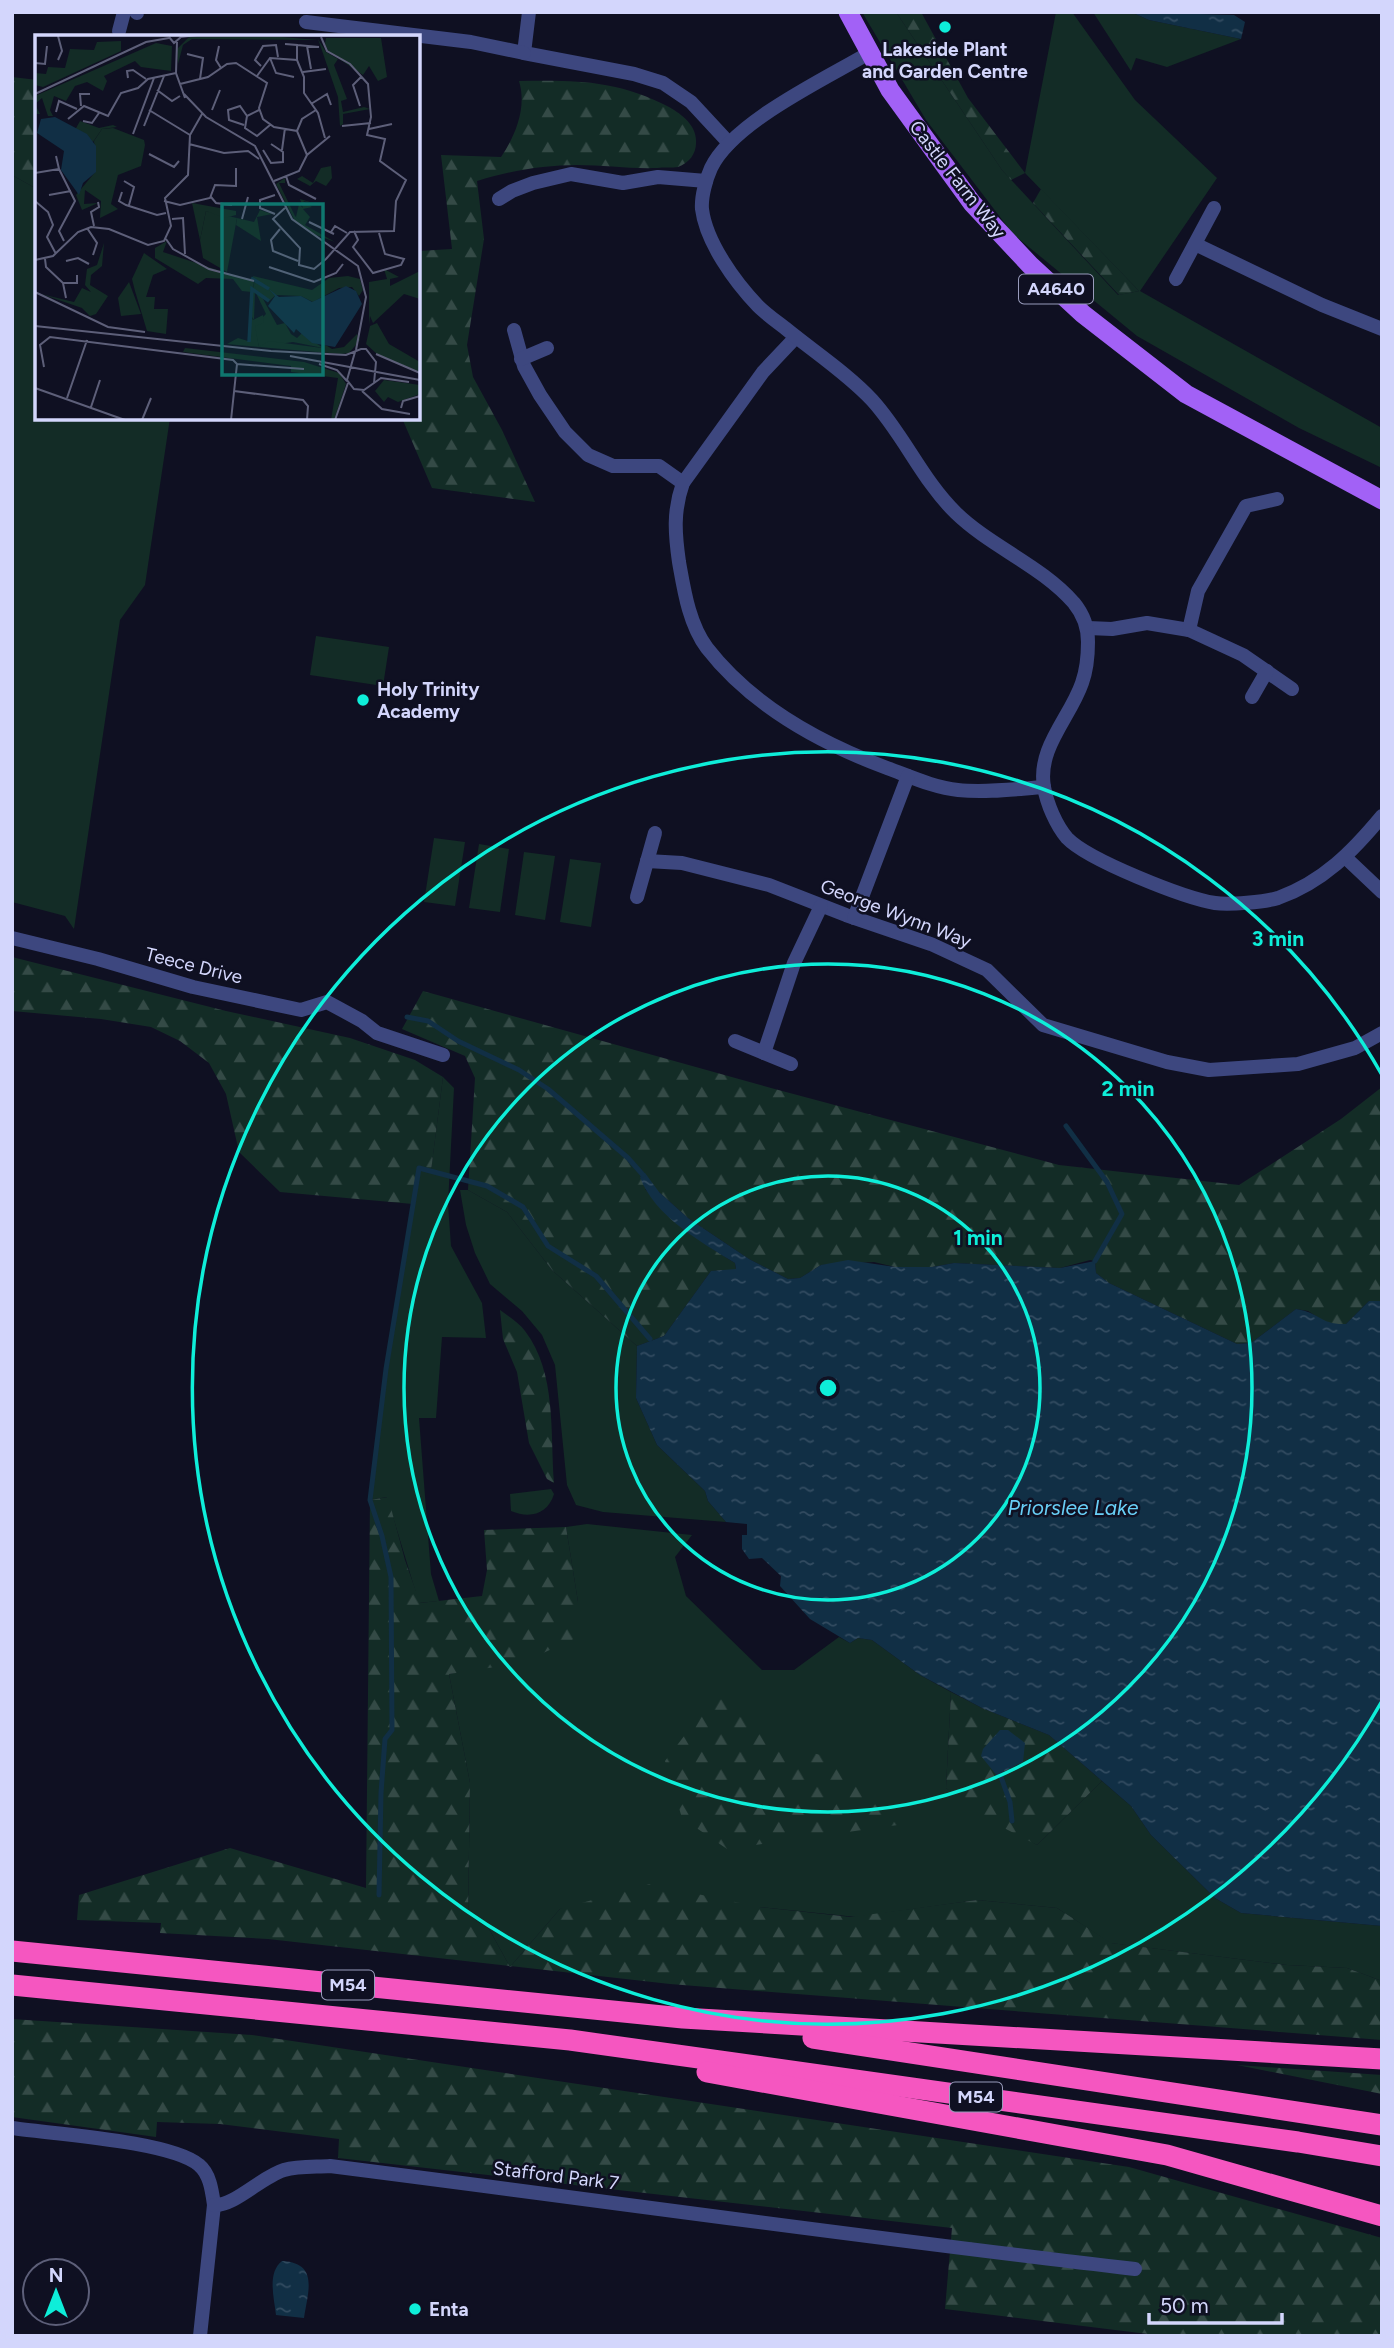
<svg xmlns="http://www.w3.org/2000/svg" width="1394" height="2348" font-family="Figtree,sans-serif">
	<defs>
		<pattern id="forest-firs" width="22" height="20" patternUnits="userSpaceOnUse" patternTransform="scale(1.75)"><rect width="22" height="20" fill="#132c26"/><path d="M5 1l3.5 6h-7zM16 11l3.5 6h-7z" fill="#344a46"/></pattern>
		<pattern id="water-ripples" width="26" height="14" patternUnits="userSpaceOnUse" patternTransform="scale(1.75)"><rect width="26" height="14" fill="#112f45"/><path d="M2 4q2-2 4 0t4 0M15 11q2-2 4 0t4 0" fill="none" stroke="#334c61"/></pattern>
	</defs>
	<rect width="100%" height="100%" fill="#0f1022"/>
	<g fill="#132c26">
		<polygon points="862,12 896,12 1002,170 1118,295 1139,291 1025,173 1056,12 1072,12 1135,100 1217,178 1140,291 1382,428 1382,468 1299,428 1137,336 1013,234 926,120"/>
		<polygon points="1093,12 1131,12 1149,20 1241,39 1167,67 1136,58 1131,71"/>
		<polygon points="12,175 37,189 37,418 170,418 145,585 120,620 74,929 65,916 12,902"/>
		<polygon points="316,636 389,647 383,686 310,675"/>
		<polygon points="434,838 465,842 455,906 424,902"/>
		<polygon points="479,844 509,849 500,912 469,908"/>
		<polygon points="524,852 555,856 545,920 515,915"/>
		<polygon points="570,859 601,863 591,927 560,922"/>
		<polygon points="443,1077 454,1088 448,1204 451,1246 482,1303 486,1338 442,1337 436,1418 419,1418 431,1574 439,1601 419,1603 387,1497 370,1500 386,1369 419,1168 431,1170"/>
		<polygon points="460,1190 468,1190 507,1212 552,1270 637,1346 636,1398 657,1445 705,1491 708,1501 726,1522 603,1512 576,1505 567,1485 555,1365 542,1335 522,1311 490,1284 475,1253 466,1225"/>
		<path d="M551,1489l3,5c-6,20 -24,25 -43,17l-1,-17z"/>
		<polygon points="587,1524 692,1535 675,1557 686,1596 762,1670 794,1670 839,1637 850,1643 858,1638 872,1640 920,1675 951,1692 946,1788 1037,1845 1102,1781 1131,1806 1151,1835 1215,1898 1241,1913 1382,1926 1382,1981 1347,1968 1287,1965 1110,1943 1057,1908 977,1900 856,1917 759,1907 560,1909 510,1967 489,1929 468,1914 470,1783 449,1674 468,1670 578,1602 566,1527"/>
	</g>
	<g fill="url(#forest-firs)">
		<polygon points="896,12 921,12 968,98 1025,173 1011,180 1002,170"/>
		<polygon points="12,77 37,80 37,189 12,175"/>
		<path d="M519,81c57,-1 99,-1 150,26 14,8 28,19 27,36 0,11 -7,20 -18,24 -6,1 -15,0 -21,1 -27,1 -53,-3 -80,-3 -33,0 -69,6 -100,16l7,58 -17,106 6,32 29,53 33,72 -103,-14 -30,-70h16v-167l34,-2 -11,-94 60,2c15,-22 26,-50 18,-76z"/>
		<polygon points="1041,189 1139,291 1119,295 1033,203"/>
		<polygon points="12,957 226,1011 350,1038 415,1060 443,1077 431,1171 419,1168 413,1204 280,1192 239,1152 226,1094 209,1063 180,1041 151,1027 101,1019 12,1011"/>
		<path d="M423,991l348,97 288,77 180,20 102,-66 41,-32v214h-13l-23,23 -16,1 -22,-14 -12,-2 -45,34 -14,1 -128,-61 -13,-10 -1,-12 -5,-1 -30,8 -106,-5 -22,4h-37l-21,-5 -53,3 -21,13 -12,1 -39,-20 -61,-41 -29,-26 -14,-3c27,32 54,52 90,74l1,7 -25,1 -47,65 -27,10 -85,-76 -45,-58 -39,-22 7,-112 -10,-22 -63,-27z"/>
		<path d="M500,1310c8,6 19,13 25,21 32,42 25,102 29,152l-7,-4 -18,-36 -12,-71 -14,-33z"/>
		<polygon points="388,1497 405,1560 420,1603 482,1596 487,1570 484,1530 566,1527 578,1602 574,1639 521,1663 449,1674 470,1783 468,1914 489,1929 510,1967 560,1909 650,1884 759,1907 851,1917 977,1900 1057,1908 1111,1943 1287,1965 1347,1968 1382,1981 1382,2040 670,1984 268,1939 160,1933 161,1923 77,1920 79,1895 230,1848 366,1888 370,1500"/>
		<polygon points="951,1692 982,1708 1049,1735 1102,1781 1037,1845 981,1816 946,1788"/>
		<polygon points="714,1697 752,1709 783,1746 846,1761 905,1824 727,1849 682,1818 665,1761"/>
		<polygon points="12,2019 252,2035 1129,2167 1382,2238 1382,2336 1164,2336 945,2309 952,2228 338,2158 339,2139 220,2124 157,2122 156,2137 12,2117"/>
		<polygon points="1237,2065 1382,2075 1382,2094"/>
	</g>
	<g fill="url(#water-ripples)">
		<polygon points="1131,12 1234,15 1245,22 1241,39 1149,20"/>
		<path d="M645,1173l14,19 29,26 61,41 39,20 12,-1 21,-13 27,-5 47,7h37l22,-4 106,5 35,-7 1,12 13,10 128,61 14,-1 45,-34c23,3 24,16 50,15l23,-23h13v625l-141,-13 -26,-15 -64,-63 -20,-29 -82,-71 -67,-27 -62,-33 -48,-35 -14,-2 -8,5 -40,-24 -30,-33 1,-10 -19,-18 -13,1 -7,-10v-14h5v-11l-21,-2 -18,-21 -3,-10 -48,-46 -21,-47 1,-52 27,-10 47,-65 25,-2 -1,-6c-34,-21 -81,-47 -95,-86z"/>
		<polygon points="1000,1730 1008,1730 1025,1743 1023,1762 1003,1772 1004,1777 998,1777 981,1756 983,1749"/>
		<path d="M282,2261c37,2 26,30 22,57l-28,-3c-2,-18 -9,-42 6,-54z"/>
	</g>
	<g fill="none" stroke-linecap="round" stroke-linejoin="round">
		<g stroke="#112f45" stroke-width="5">
			<polyline points="407,1017 428,1021 458,1041 519,1070 548,1089 628,1158 643,1175"/>
			<polyline points="1066,1126 1107,1182 1122,1214 1095,1261"/>
			<polyline points="1001,1777 1010,1802 1012,1821"/>
			<polyline points="379,1895 381,1793 385,1739 392,1730 391,1577 382,1536 370,1500 386,1369 419,1168 487,1186 523,1207 548,1246 596,1276 650,1339"/>
		</g>
		<g stroke="#3d477f" stroke-width="14">
			<polyline points="136,12 137,13"/>
			<polyline points="529,12 524,53 634,74 663,83 691,102 729,143"/>
			<polyline points="306,22 471,42 524,53"/>
			<polyline points="119,31 124,12"/>
			<polyline points="499,199 512,191 533,183 571,174 623,183 658,177 706,181"/>
			<polyline points="1195,244 1322,305 1382,329"/>
			<polyline points="1176,279 1214,208"/>
			<polyline points="514,330 524,366 540,395 565,432 588,455 613,466 659,466 683,483"/>
			<path d="M796,337l-33,35 -80,111c-10,28 -8,51 -4,79 5,28 10,62 28,86 45,58 113,95 180,120 22,8 48,20 71,22 28,3 58,-1 86,-3"/>
			<polyline points="521,359 547,348"/>
			<polyline points="1088,628 1112,629 1147,623 1189,630 1243,655 1292,689"/>
			<polyline points="1189,630 1198,591 1246,506 1277,499"/>
			<polyline points="1252,697 1267,671"/>
			<polyline points="1345,857 1382,892"/>
			<polyline points="647,861 682,863 769,885 846,915 931,944 987,970 1043,1025 1167,1062 1209,1070 1298,1064 1355,1048 1382,1033"/>
			<polyline points="637,897 655,833"/>
			<polyline points="854,918 908,776"/>
			<polyline points="12,938 98,959 193,987 301,1010 327,1002 362,1021 377,1033 443,1055"/>
			<polyline points="735,1041 791,1064"/>
			<polyline points="764,1053 794,963 821,906"/>
			<path d="M12,2128c41,6 159,13 187,37 11,9 13,26 15,40l-14,131"/>
			<path d="M214,2205c21,1 47,-28 70,-35 14,-4 31,-3 46,-4 268,34 536,72 805,103"/>
		</g>
		<path stroke="#3d477f" stroke-width="14" d="M869,53c-44,26 -136,69 -158,115 -5,11 -10,29 -9,41 4,33 33,73 56,97 8,8 18,15 27,22 28,23 63,46 87,72 32,35 50,80 84,113 35,34 86,53 118,90 9,11 14,24 14,39 0,14 -1,27 -6,41 -12,35 -45,65 -38,104 3,17 12,38 23,51 21,22 117,60 148,65 14,2 50,-1 63,-5 45,-16 75,-47 104,-82"/>
		<polyline stroke="#a261f6" stroke-width="19" points="848,12 890,90 972,203 1030,265 1083,314 1186,394 1382,500"/>
		<g stroke="#f556c0" stroke-width="21">
			<polyline points="12,1951 683,2018 1382,2059"/>
			<polyline points="12,1985 570,2040 1298,2142 1382,2156"/>
			<polyline points="813,2038 1382,2125"/>
			<polyline points="707,2072 1167,2155 1382,2216"/>
		</g>
	</g>
	<g fill="none" stroke="#0eeed9" stroke-width="3.5">
		<circle cx="828" cy="1388" r="212"/>
		<circle cx="828" cy="1388" r="424"/>
		<path d="M1382 1701A636 636 0 1 1 1382 1075"/>
	</g>
	<g fill="#0eeed9" stroke="#0f1022" stroke-width="2.5">
		<circle cx="945" cy="27" r="7"/>
		<circle cx="363" cy="700" r="7"/>
		<circle cx="415" cy="2309" r="7"/>
	</g>
	<g text-anchor="middle" stroke-width="5" stroke-linejoin="round" paint-order="stroke">
		<g fill="#0f1022" stroke="#989bbb" stroke-width="2">
			<rect x="1019" y="274.5" width="74" height="29" rx="5"/>
			<rect x="322" y="1970.5" width="52" height="29" rx="5"/>
			<rect x="950" y="2082.5" width="52" height="29" rx="5"/>
		</g>
		<g font-size="18" font-weight="bold" fill="#d3d6fc">
			<text x="1056" y="295">A4640</text>
			<text x="348" y="1991">M54</text>
			<text x="976" y="2103">M54</text>
		</g>
		<g font-size="19" font-weight="bold" fill="#d3d6fc" stroke="#0f1022" text-anchor="start">
			<text x="945" y="56" text-anchor="middle">Lakeside Plant<tspan x="945" dy="22">and Garden Centre</tspan></text>
			<text x="377" y="696">Holy Trinity<tspan x="377" dy="22">Academy</tspan></text>
			<text x="429" y="2316">Enta</text>
		</g>
		<g font-size="19" fill="#d3d6fc" stroke="#0f1022">
			<text transform="translate(958 179) rotate(52)" y="7">Castle Farm Way</text>
			<text transform="translate(896 913) rotate(21)" y="7">George Wynn Way</text>
			<text transform="translate(194 965) rotate(14)" y="7">Teece Drive</text>
			<text transform="translate(556 2175) rotate(7)" y="7">Stafford Park 7</text>
		</g>
		<g font-size="21" font-style="italic" fill="#68cff6" stroke="#0f1022">
			<text x="1073" y="1515">Priorslee Lake</text>
		</g>
	</g>
	<g transform="translate(35 35)">
		<rect width="385" height="385" fill="#0f1022"/>
		<path d="M346,3l6,39 -9,4 -9,-15 -6,9 -34,-23 -4,-8 1,-6zM283,4l8,13 12,7 -4,6 13,34 -6,2 2,11 21,-5 6,2 -27,5v10l-3,2 -2,-29zM86,6v10l-78,36 -8,-2v-12l11,1 2,-7 17,1 5,-19 24,1 3,-8zM45,86l19,7 14,-3 4,2 -15,2 -9,13 -18,-12zM296,131l1,12 -6,8 -10,-5 -6,5 -13,-7 5,-3 11,7 8,-15zM250,143v5h-6l16,33 8,9 -7,-8 3,-13 4,4 -3,-9 13,4 -10,-2 9,6 -9,2 7,8 -5,8 30,17 -19,-7 -21,-14 -19,-37zM171,176l31,7 -10,54 -24,-14 -3,-18zM109,218l23,16 -14,6 -7,22h9l-1,12h14l-2,25 -19,-3 -12,-40 -3,-12zM349,234l15,8 -9,2v7l30,-15v28l-16,-5 -31,29 -3,-7 -1,9v-43l18,-3zM94,247l12,32 -20,2 -3,-18zM219,247l23,43 8,-2 6,11 6,4 5,-5 21,15 -30,-6 -34,5 -5,-21 12,-12 -11,-23 -1,29 -5,-7z" fill="#132c26"/>
		<path d="M154,2h93l36,3 -126,-1 -9,6 -5,19 -1,-15zM121,8l16,3 -1,25 -30,-4 -6,-6 -31,15 3,5 -4,10 -16,-9 -12,4 -9,15 -12,-5 -4,14 3,6h-5l-6,-18 -7,6 5,10h-5v-18zM78,93l31,12 1,5 -4,21 -23,9 -7,29 7,5 -18,9 1,-17 -16,-11 -1,14 14,-1 -16,7 -6,-15 20,-24 -2,-30 8,-12zM157,168l44,8v4l-11,3 -19,-7 -6,29zM225,175l12,4 -15,3 4,24 -25,-16 1,-7 17,4zM132,206l-4,11 91,30 -2,10 -10,-1 -9,-12 -27,-1 -8,6 -43,-26v-10zM69,208l-2,23 -11,9 -1,10 18,11 -12,18 -6,2 -8,-8 -41,-14 33,8 8,-14 9,4 -6,-7 2,-16 10,-4zM218,241l59,14 17,-12 19,-2 12,3 3,11 -4,6 -7,-9 -13,1 -26,14 -12,-6 -25,-1 -8,7 -12,-11zM215,278l3,7 10,-5 1,8 -9,3 4,21 10,-6 53,7 2,-4 8,5 12,-2 13,-13 3,6 -11,13 -8,1 -71,-6 -43,-4 11,-6 10,3zM342,288l12,21 31,18v10l-42,-17 -12,-11 4,-18zM150,313l119,14 35,11 7,11 -12,36h-3l7,-42 -47,-6v-6l-108,-14zM349,345l36,5v9l-22,8 -10,-5 -4,5 -9,-11z" fill="#132c26"/>
		<path d="M20,82l32,17 9,12v26l-13,11 -4,12 -18,-25 3,-19 -27,-18 4,-14zM311,251l10,5 6,13 -27,43 -23,-4 -16,-14 -2,4 -26,-27 7,-10 -6,-7 10,8 22,-1 11,6z" fill="#112f45"/>
		<path fill="none" stroke="#112f45" stroke-width="3.5" d="M216,243l18,11M214,307l3,-53 17,12"/>
		<path fill="none" stroke="#5d5f79" stroke-width="2" d="M0,0h35M200,0l185,1M23,1l4,15 -4,9M134,2l5,6 7,-6 16,-2M286,2l6,14 23,13 18,20 3,33 -4,18 18,4 -5,22 26,19 -10,21 -2,30 -44,1 -24,27M142,7l-1,31 9,25M250,9l12,1v15M262,10l22,2M184,11l-3,14 5,8M272,11l4,23M152,19l16,4 -3,21M235,23l6,15 18,4M0,28l10,1 2,-18M226,31l-6,-6 8,-14 13,-1 2,12M268,37l23,-3M222,41l13,-18 27,2 7,17v16l14,20 7,25M93,43l-1,-7 6,-1 13,9M145,49l28,-7 19,-13 9,-1 31,20 -8,25 4,11 11,8 23,4 10,24M122,55l15,11 8,-5M0,59l111,-52 23,-4M149,59l22,23 49,29 37,73 66,47 8,31 -10,53M276,69l16,-10 4,11M46,71l-1,-12h10M325,71l-7,-21 9,-9M114,75l41,25M177,75l8,-20M224,75l-12,6 -2,12 12,8 13,-11M21,77l3,-11 18,8M33,84l16,-13 24,10 13,-23 17,-5 10,-9 28,-6M48,86l9,2 7,-10M209,90l-15,-5 -1,-10 12,-4 7,10M109,91l20,-50M307,91l29,-3M334,94l23,-5M262,96l5,-12 14,-9M98,99l21,-56M154,109l35,9 24,-2 11,8M228,115l8,13 12,-1v-10l-12,-8M247,115l3,-22M114,119l25,13 5,-6M24,134l16,32 -16,30 5,10M0,138l24,-4 -3,-13M251,141l3,9 27,14M89,146l10,6 -5,18M239,146l25,-10 8,-16 23,-19M87,157l-3,9 7,4 31,10 9,-2M14,160l22,-4M176,162l5,6 16,2M0,166l13,11 5,13 -6,12 9,17M129,166l16,4 30,-7 5,-13 21,1v-18M250,173l-12,11 27,29 -1,17 15,4 12,-10M240,179l-15,-6v-8l15,-5M137,184l11,-1 2,36M207,184l6,-22M274,187l25,12M59,191l-3,-14 8,-5 -1,-5M52,193l10,15 -4,12M245,194l-9,11 2,11 25,10M319,196l4,9 -5,7 20,26 28,-8 3,-6 -19,-5 -6,-21M296,197l4,-6 12,7M131,204l7,10 36,20 45,12M10,224l1,8 17,16 3,15M0,225l18,-4 25,-24 13,-5 18,2 39,16 16,-4 7,-15 -6,-28 23,-23 2,-40 12,-21M31,226l12,-3 11,6M234,232l45,15 22,-9 7,-9M28,248h14v-8M0,257l73,35 37,5M0,291l236,25 75,4 15,-6h5l10,13 -2,21 -10,7 -10,-1 -7,-9 8,-28M341,319l44,19M255,321l130,24M284,329l18,6 10,11M9,332l-4,-22 10,-8 183,23 4,4 67,5M339,348l7,-5 28,4M0,353l90,32M199,356l69,9 5,6 -1,14M327,356l20,18 28,5M32,363l20,-58M56,372l9,-27M366,373l2,-7 17,-5M107,385l9,-22M196,385l6,-56M300,385l13,-37"/>
		<path fill="#0f766e" fill-opacity="0.15" stroke="#0f766e" stroke-width="3.5" d="M187,169h101v171h-101z"/>
		<rect width="385" height="385" fill="none" stroke="#d3d6fc" stroke-width="3.5"/>
	</g>
	<circle cx="828" cy="1388" r="10" fill="#0eeed9" stroke="#0f1022" stroke-width="3.5"/>
	<g font-size="21" text-anchor="middle" font-weight="bold" fill="#0eeed9" stroke="#0f1022" stroke-width="5" stroke-linejoin="round" paint-order="stroke">
		<text x="1278" y="946">3 min</text>
		<text x="1128" y="1096">2 min</text>
		<text x="978" y="1245">1 min</text>
	</g>
	<rect width="1394" height="2348" fill="none" stroke="#d3d6fc" stroke-width="28"/>
	<g transform="translate(56 2292)"><circle r="33" fill="#0f1022" stroke="#5d5f79" stroke-width="2"/>
	<path d="M0-5L12 26L0 18L-12 26Z" fill="#0eeed9"/>
	<text y="-10" font-size="19" font-weight="bold" text-anchor="middle" fill="#d3d6fc">N</text>
	</g>
	<path d="M1149 2313v10h133v-10" fill="none" stroke="#d3d6fc" stroke-width="3.5"/>
	<text x="1160" y="2313" font-size="21" fill="#d3d6fc" stroke="#0f1022" stroke-width="5" paint-order="stroke">50 m</text>
</svg>
